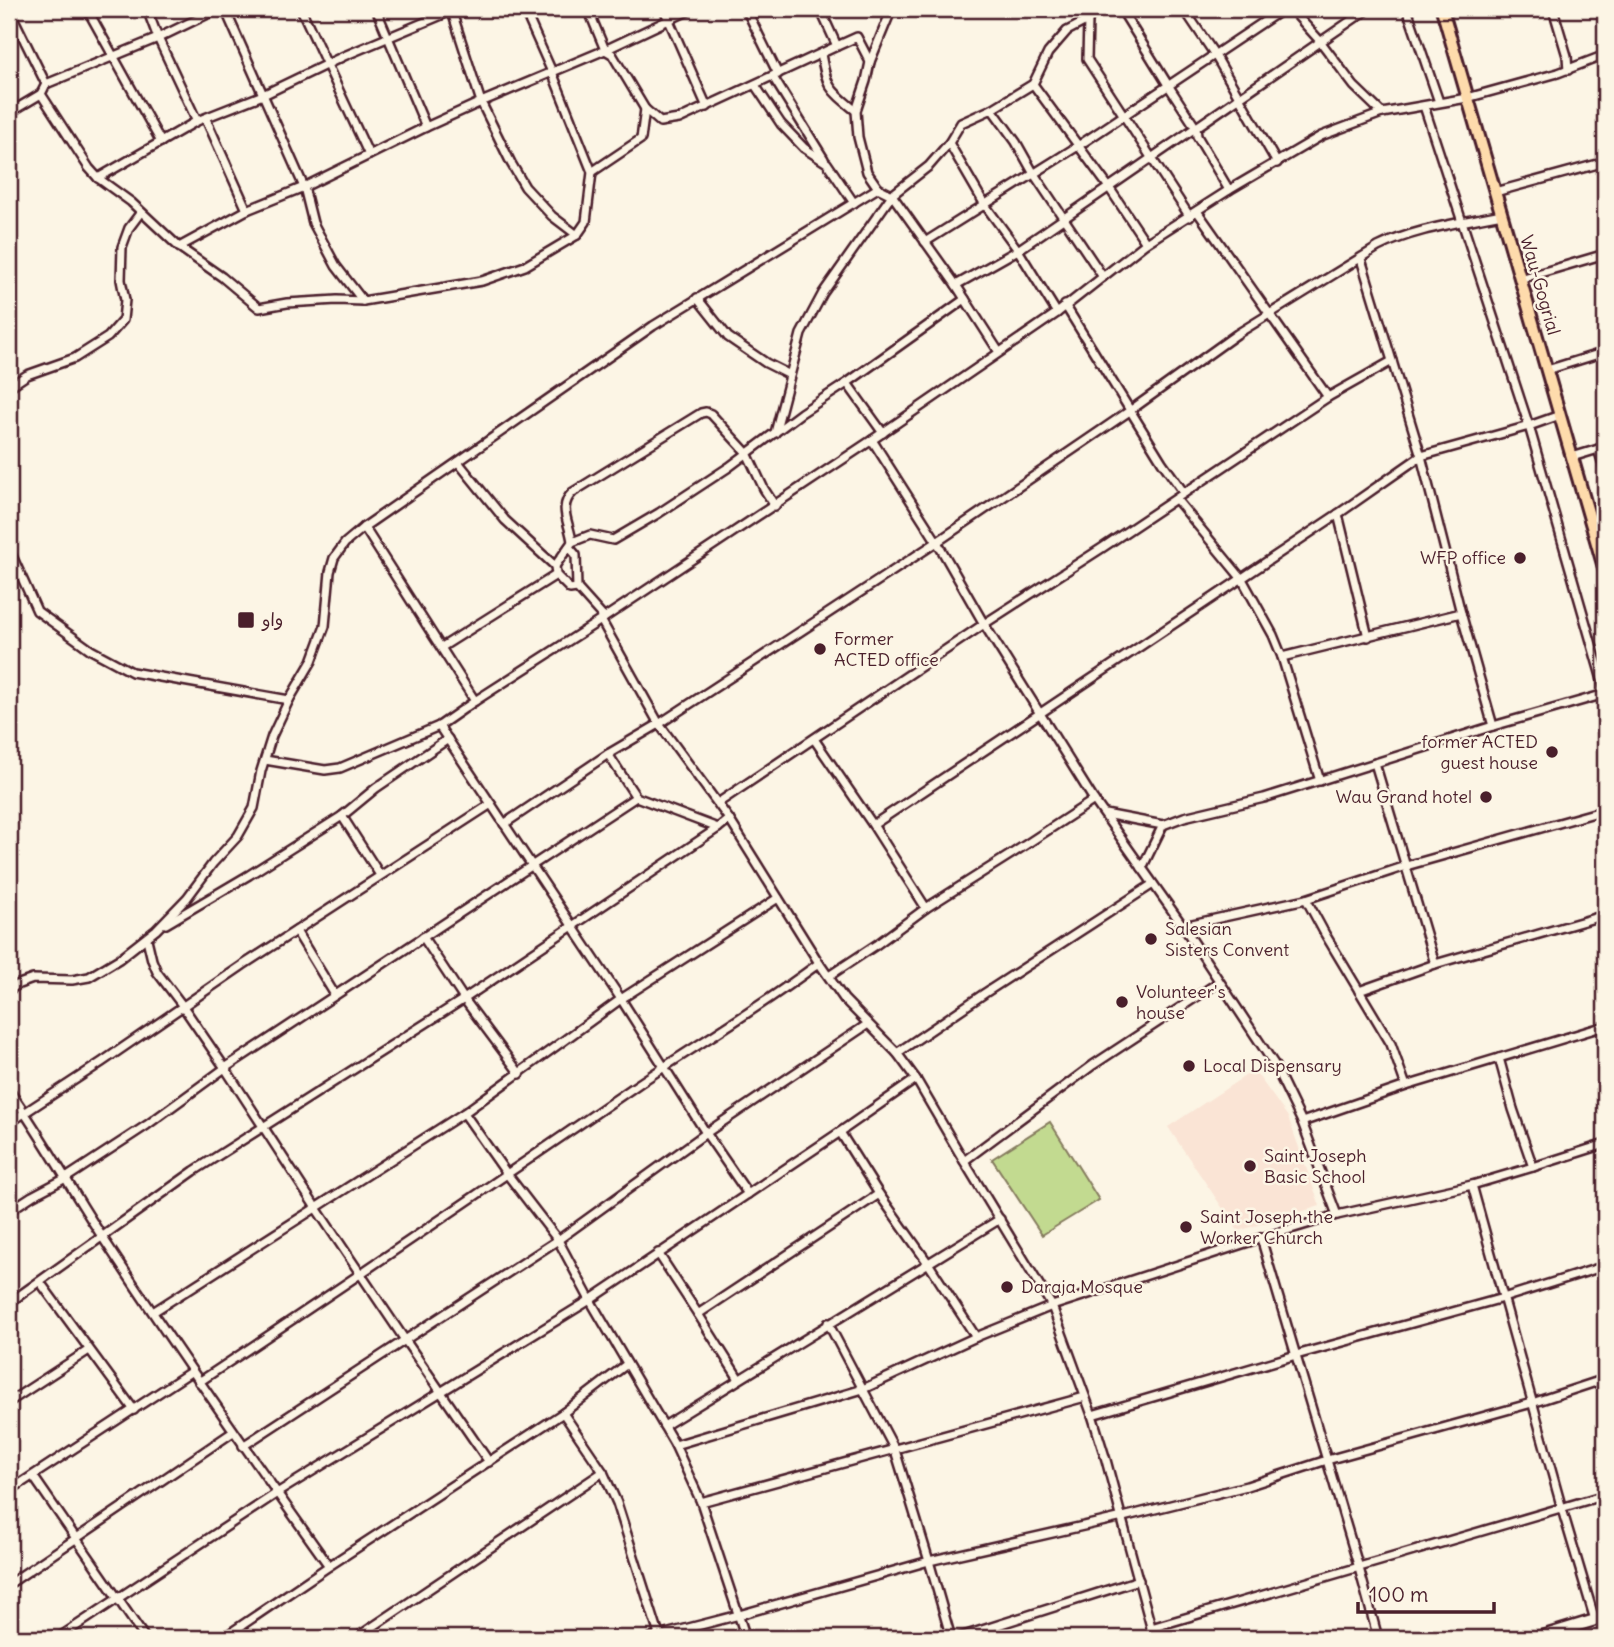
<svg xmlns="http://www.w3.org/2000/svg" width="1614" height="1647" font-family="Delius,'Playpen Sans Arabic',sans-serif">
	<rect width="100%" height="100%" fill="#fcf5e5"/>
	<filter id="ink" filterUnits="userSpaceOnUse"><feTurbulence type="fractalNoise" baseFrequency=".0143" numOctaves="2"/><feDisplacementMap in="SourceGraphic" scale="14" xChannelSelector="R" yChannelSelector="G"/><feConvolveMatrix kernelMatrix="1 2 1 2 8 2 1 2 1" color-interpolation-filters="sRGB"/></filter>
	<g filter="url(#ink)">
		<polygon fill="#fae4d5" points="1254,1070 1288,1117 1320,1206 1238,1231 1168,1127"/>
		<polygon fill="#c2da90" stroke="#867c5e" stroke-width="2" points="1050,1122 1099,1200 1042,1235 992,1159"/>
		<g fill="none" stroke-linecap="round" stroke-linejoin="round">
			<defs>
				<g id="street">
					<polyline points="9,9 46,84 41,94 89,168 98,178 131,202 179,247 222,277 259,308 287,303 337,300 363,301 482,281 525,266 577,235 586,222 592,172 552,72 524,9"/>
					<polyline points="87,9 161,142"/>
					<polyline points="147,9 158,38 197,121"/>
					<polyline points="225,9 304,187 313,223 336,266 363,301"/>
					<polyline points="301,9 369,155"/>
					<polyline points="376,9 426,127"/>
					<polyline points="451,9 481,102 511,163 525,187 552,216 577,235"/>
					<polyline points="588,9 605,50 612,54 645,109"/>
					<polyline points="664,9 707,107"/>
					<polyline points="746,9 778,74"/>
					<polyline points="820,9 837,46 857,37 870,62 866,81 856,111 858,137 867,172 878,188"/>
					<polyline points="1121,9 1168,85 1196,128 1197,136 1229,190"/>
					<polyline points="1184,9 1215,55 1277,163"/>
					<polyline points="1291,9 1320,41 1354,86 1382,113"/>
					<polyline points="1407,9 1439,102"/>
					<polyline points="1553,9 1567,56 1568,70"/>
					<polyline points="1088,20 1087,59 1190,217"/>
					<path d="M821,54c6,34 8,35 35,57"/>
					<polyline points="870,62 891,11 889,9"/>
					<polyline points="773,77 824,159"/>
					<polyline points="46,84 158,38 218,9"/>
					<polyline points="1033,84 1108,186 1146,243"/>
					<polyline points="755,85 781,124 804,148 827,163 854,203"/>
					<polyline points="1424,106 1529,426 1605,690"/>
					<polyline points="992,109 1016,142 1034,174 1103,277"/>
					<polyline points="9,113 41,94"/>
					<polyline points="206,119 247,210"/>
					<polyline points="949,143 985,205 1018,250 1057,313"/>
					<polyline points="592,172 641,139 645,109 660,122 679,119 837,46"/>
					<polyline points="98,178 197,121 263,95 344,56 456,9"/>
					<polyline points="1495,192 1605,162"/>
					<polyline points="1197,211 1328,397"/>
					<polyline points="925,242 1078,146 1283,9"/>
					<polyline points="179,247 247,210 304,187 426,127 481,102 605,50 692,9"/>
					<polyline points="1361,259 1421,456 1461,613 1493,726"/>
					<polyline points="1520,279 1605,254"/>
					<polyline points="956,285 1018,250 1368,9"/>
					<polyline points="697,298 728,337 766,363 790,375"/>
					<polyline points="1065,305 1162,462 1184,493"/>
					<polyline points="1547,370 1605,352"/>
					<polyline points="847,383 883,433"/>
					<polyline points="9,387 27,375 75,358 108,337 123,320 125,300 121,280 122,247 129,228 141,212"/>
					<polyline points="775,433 801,334 823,293 892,195 929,166 949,143 961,123 992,109 1033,84 1048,53 1067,31 1088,20 1095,9"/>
					<polyline points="872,440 937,542 984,624 1094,800 1183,926 1274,1064 1302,1122 1337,1215"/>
					<polyline points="1598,449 1605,471"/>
					<polyline points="1572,457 1605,447"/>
					<polyline points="458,462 505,520 555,566 556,575 570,589 577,588 604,618"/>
					<polyline points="1176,499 1242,579 1273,635 1282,657 1320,781"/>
					<polyline points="1338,514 1368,637"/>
					<polyline points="364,527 475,701"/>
					<polyline points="572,542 590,535 613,540 659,513 729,467 801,413 847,383 965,299"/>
					<polyline points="569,547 576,555 577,588"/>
					<polyline points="9,549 37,611 91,650 132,672 289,700"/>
					<path d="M555,566l17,-24c-2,-19 -15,-35 1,-50l128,-79 5,-1 5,2 36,39 17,36 11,17"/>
					<polyline points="601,620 659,724 729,819 819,963 844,999 897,1053 916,1079 964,1161 1052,1306 1092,1415 1106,1460 1154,1638"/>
					<polyline points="442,647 556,575"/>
					<polyline points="1282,657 1461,613"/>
					<polyline points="439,726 621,999 706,1133 748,1194"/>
					<polyline points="814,739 873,825 926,908"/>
					<polyline points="265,760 325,770 340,768 439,726 475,701 601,620 872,440 1057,313 1146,243 1229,190 1321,136 1382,113 1467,98 1558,73 1605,55"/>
					<polyline points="1375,763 1435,964"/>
					<polyline points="636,797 718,828"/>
					<polyline points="718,803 984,624 1102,548 1328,397 1392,361"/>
					<polyline points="1105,814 1163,825 1184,817 1264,798 1493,726 1605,694"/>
					<path d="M504,824l104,-70 51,-30 278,-182 194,-132 106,-76 141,-87c38,-19 82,-24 123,-33"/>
					<polyline points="873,825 1338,514 1421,456 1529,426 1560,415"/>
					<polyline points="1142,868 1163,825"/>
					<polyline points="380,875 342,816 376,788 448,739"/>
					<polyline points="1306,899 1325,934 1391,1044 1406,1086"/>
					<polyline points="166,924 249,875 342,816"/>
					<polyline points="1183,926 1306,899 1406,866 1605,810"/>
					<polyline points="296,931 335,995"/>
					<polyline points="423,937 464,999 520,1074"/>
					<polyline points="147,939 152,960 157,972 182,1005 225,1068 316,1208 405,1340 558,1240 706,1133 868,1024"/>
					<polyline points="829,976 876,945 926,908 1013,853 1094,800"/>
					<polyline points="9,990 19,984 33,979 72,980 89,977 119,959 156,930 187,898 213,863 238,836 254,808 261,771 272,736 289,700 312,661 325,626 330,572 334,558 345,543 364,527 653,326 878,188 892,195 956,285 999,352"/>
					<polyline points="1359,991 1435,964 1605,915"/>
					<polyline points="897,1053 985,993 1153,884"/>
					<polyline points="1499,1058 1513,1109 1533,1167"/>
					<path d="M9,1090c34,48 62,99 94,148 73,111 149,220 226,328"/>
					<polyline points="464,1113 507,1174 558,1240 590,1300 675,1445 701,1502 746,1638"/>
					<polyline points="1302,1122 1406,1086 1605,1026"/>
					<polyline points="9,1123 102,1062 243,965 491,804"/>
					<polyline points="840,1132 879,1194 928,1263 976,1337"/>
					<polyline points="964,1161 1093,1065 1219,982"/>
					<polyline points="1472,1185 1562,1509 1595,1620"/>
					<polyline points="9,1211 32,1196 66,1178 147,1125 225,1068 636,797 608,754"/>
					<polyline points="1261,1238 1359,1568 1378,1638"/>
					<polyline points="658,1253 698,1314 739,1379"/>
					<polyline points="40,1282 134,1410"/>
					<polyline points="9,1303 194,1171 464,999 718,828 729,819"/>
					<polyline points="153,1312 464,1113 621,999 778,898"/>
					<polyline points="698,1314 879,1194"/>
					<polyline points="828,1323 895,1450 929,1561 951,1638"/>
					<path d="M199,1382c146,-97 291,-196 435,-295 62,-42 126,-79 185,-124"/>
					<polyline points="9,1402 89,1350"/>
					<polyline points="563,1413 603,1472 617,1503 660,1638"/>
					<polyline points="1092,1415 1296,1355 1503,1298 1605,1266"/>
					<polyline points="664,1426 1000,1219"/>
					<polyline points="675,1445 863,1389 976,1337 1052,1306 1261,1238 1337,1215 1472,1185 1533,1167 1605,1144"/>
					<polyline points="243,1446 405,1340 489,1462"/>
					<polyline points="33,1476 145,1638"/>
					<polyline points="9,1491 192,1371"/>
					<polyline points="701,1502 1085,1397"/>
					<polyline points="9,1584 233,1432"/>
					<polyline points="1151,1628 1605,1495"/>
					<polyline points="58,1638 277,1493 590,1300 840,1132 916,1079"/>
					<polyline points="223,1638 329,1566 563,1413 627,1364"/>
					<polyline points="356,1638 603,1472"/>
					<polyline points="650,1638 739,1615 929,1561 1123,1517 1247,1486 1327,1460 1532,1403 1605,1379"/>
					<polyline points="957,1638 1139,1580"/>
				</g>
				<polyline id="secondary" points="1536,1638 1605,1617"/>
				<polyline id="primary" points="1442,9 1605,571"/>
			</defs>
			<use href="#street" stroke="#4a1f2b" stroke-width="12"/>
			<use href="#secondary" stroke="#4a1f2b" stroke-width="15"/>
			<use href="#primary" stroke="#4a1f2b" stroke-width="16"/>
			<use href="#street" stroke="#fcf5e5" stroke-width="7"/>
			<use href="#secondary" stroke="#fcf5e5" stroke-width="10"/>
			<use href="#primary" stroke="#fedbac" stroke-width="10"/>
		</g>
	</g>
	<g fill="#4a1f2b" stroke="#fcf5e5" stroke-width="2.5">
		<circle cx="1520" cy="558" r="7"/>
		<rect x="237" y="611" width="18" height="18" rx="3.5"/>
		<circle cx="820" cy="649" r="7"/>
		<circle cx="1552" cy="752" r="7"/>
		<circle cx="1486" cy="797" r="7"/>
		<circle cx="1151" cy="939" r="7"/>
		<circle cx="1122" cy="1002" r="7"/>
		<circle cx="1189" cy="1066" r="7"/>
		<circle cx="1250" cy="1166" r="7"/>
		<circle cx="1186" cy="1227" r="7"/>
		<circle cx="1007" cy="1287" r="7"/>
	</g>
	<g text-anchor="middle" stroke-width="5" stroke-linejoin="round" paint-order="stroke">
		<g font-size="18" fill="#4a1f2b" stroke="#fcf5e5">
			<text transform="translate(1540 285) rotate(74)" y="6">Wau-Gogrial</text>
		</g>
		<g font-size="18" fill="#4a1f2b" stroke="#fcf5e5" text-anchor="start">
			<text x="1506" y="564" text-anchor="end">WFP office</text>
			<text x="262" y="626">واو</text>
			<text x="834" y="645">Former<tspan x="834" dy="21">ACTED office</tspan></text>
			<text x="1538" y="748" text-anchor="end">former ACTED<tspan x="1538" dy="21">guest house</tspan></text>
			<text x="1472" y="803" text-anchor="end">Wau Grand hotel</text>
			<text x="1165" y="935">Salesian<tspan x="1165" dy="21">Sisters Convent</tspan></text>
			<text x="1136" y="998">Volunteer's<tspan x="1136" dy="21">house</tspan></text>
			<text x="1203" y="1072">Local Dispensary</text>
			<text x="1264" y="1162">Saint Joseph<tspan x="1264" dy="21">Basic School</tspan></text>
			<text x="1200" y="1223">Saint Joseph the<tspan x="1200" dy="21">Worker Church</tspan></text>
			<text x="1021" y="1293">Daraja Mosque</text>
		</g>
	</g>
	<rect width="1614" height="1647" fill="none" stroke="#fcf5e5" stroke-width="35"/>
	<rect x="18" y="18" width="1579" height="1612" fill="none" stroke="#4a1f2b" stroke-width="2.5" filter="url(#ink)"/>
	<path d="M1358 1602v10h136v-10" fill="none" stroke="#4a1f2b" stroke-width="3.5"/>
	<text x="1369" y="1602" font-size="21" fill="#4a1f2b" stroke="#fcf5e5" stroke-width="5" paint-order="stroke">100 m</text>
</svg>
